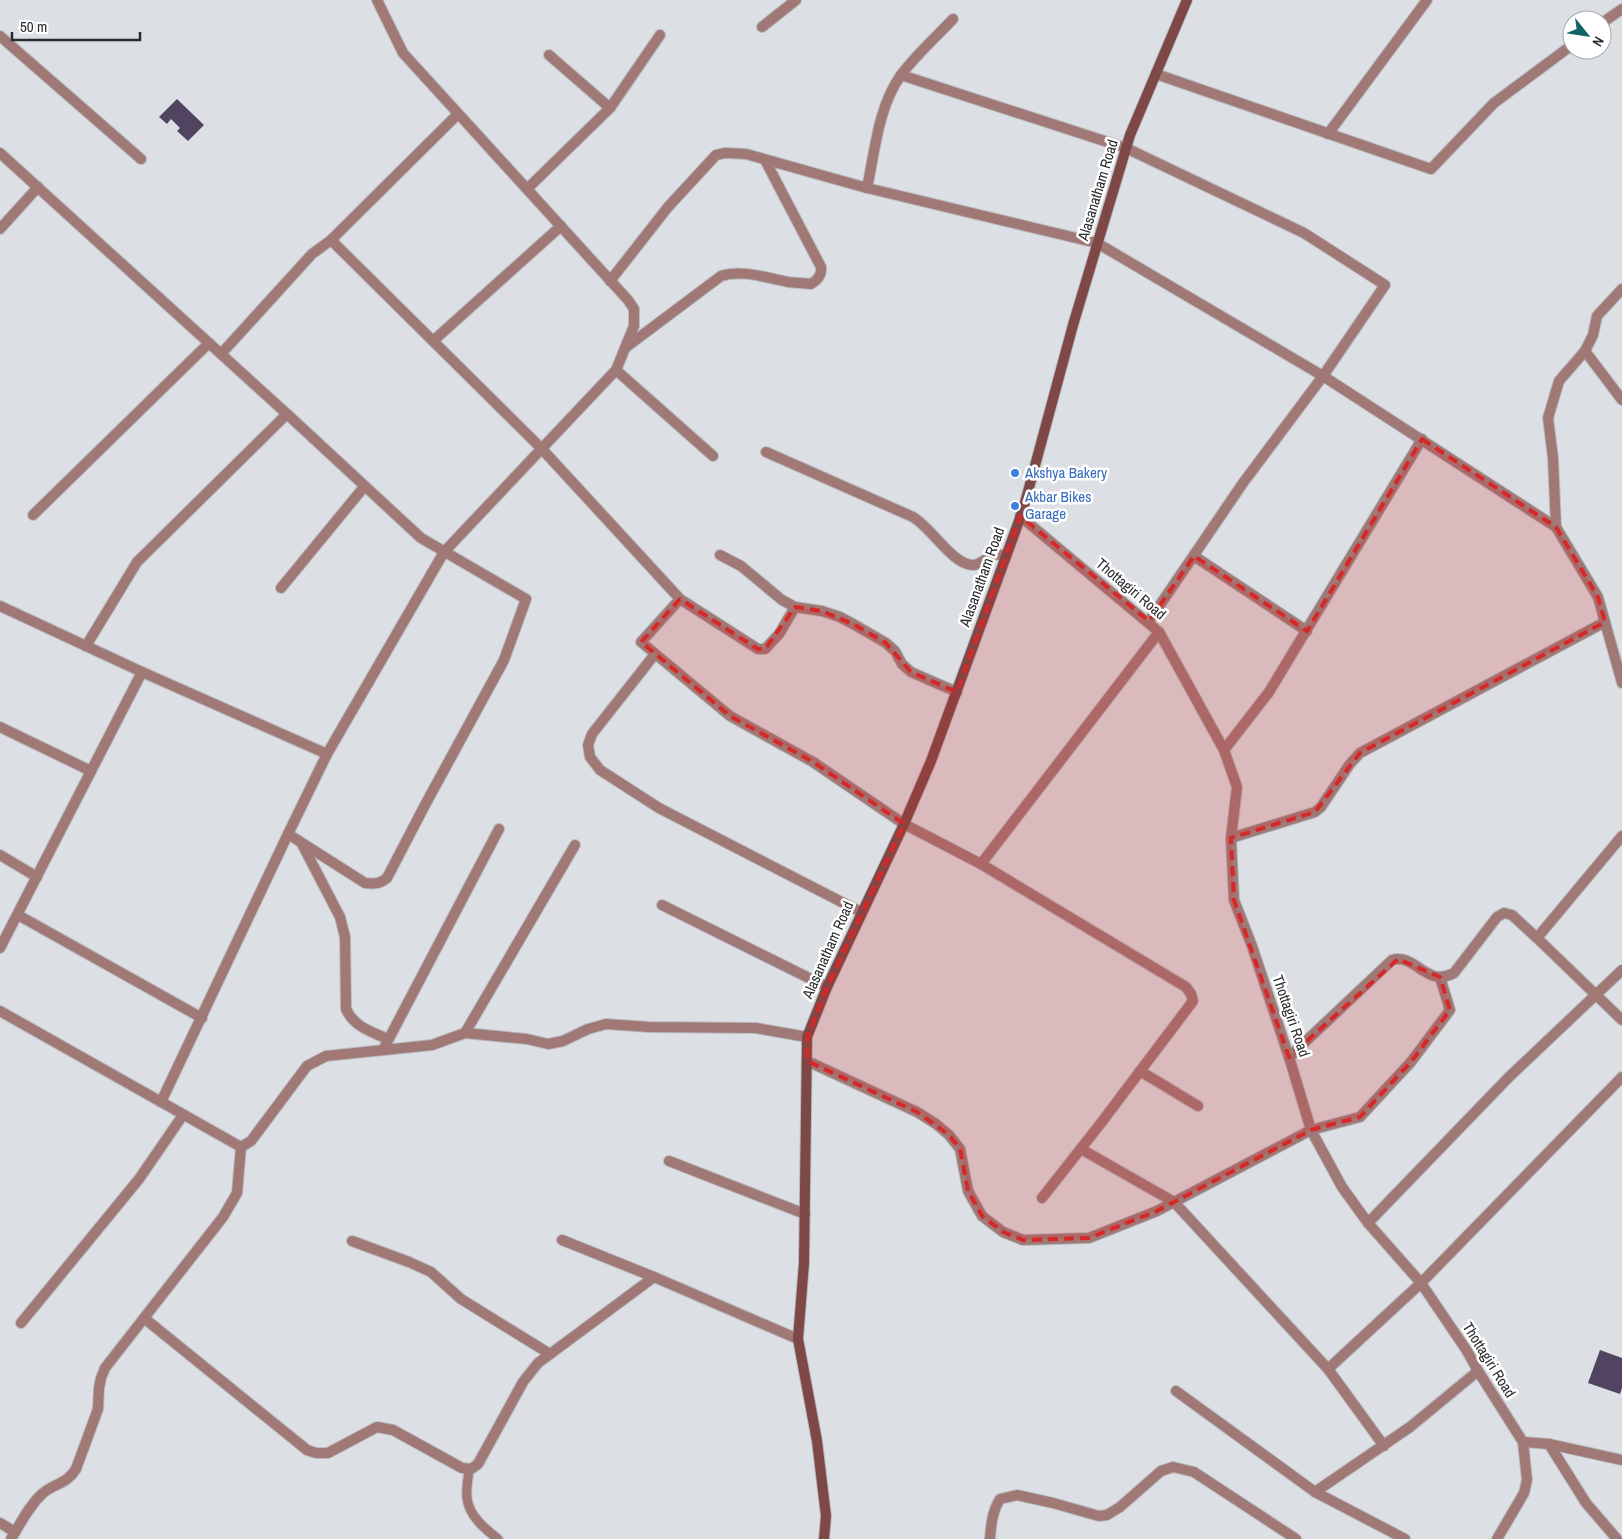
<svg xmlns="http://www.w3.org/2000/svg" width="1622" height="1539" font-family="'Archivo Narrow',sans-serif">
	<rect width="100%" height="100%" fill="#dcdfe4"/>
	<g fill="#514461">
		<polygon points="177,99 204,125 188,141 177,131 180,128 171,119 167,124 159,117"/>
		<polygon points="1600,1350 1622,1358 1622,1388 1620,1394 1588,1383"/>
	</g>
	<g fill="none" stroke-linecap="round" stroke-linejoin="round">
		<defs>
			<path id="service" d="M469,1469c-1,10 -3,20 -2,29 2,18 18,31 31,41"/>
			<g id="minor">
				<polyline points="1602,23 1622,9"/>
				<polyline points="762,27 796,0"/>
				<polyline points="0,36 141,159"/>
				<polyline points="549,55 610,108"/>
				<polyline points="1156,74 1431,169 1494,103 1572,45"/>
				<polyline points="901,75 1126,148 1304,233 1385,285 1323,376 1243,483 1149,621"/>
				<polyline points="1328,134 1427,0"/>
				<path d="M0,153l287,261 134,124 105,61 -22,61 -79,145 -38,73c-7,6 -13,6 -22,5l-77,-49 39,-80 -185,-82"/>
				<path d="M867,188c8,-37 11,-81 34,-113 13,-18 36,-39 52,-56"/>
				<polyline points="527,189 610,108 660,35"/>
				<polyline points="0,229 38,187"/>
				<polyline points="331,240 458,114"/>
				<polyline points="610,281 668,207 716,155 725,153 746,154 867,188 1097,243 1323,376 1556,527"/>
				<polyline points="1622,289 1597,316 1593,335 1585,351 1559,381 1548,418 1553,458 1556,527 1598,597 1622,683"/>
				<polyline points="433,341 561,226"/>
				<path d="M625,348l96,-72c21,-7 46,2 67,6 7,1 15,1 23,2 7,-4 11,-9 10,-17l-56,-107"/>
				<polyline points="1585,351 1622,400"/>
				<polyline points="221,354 312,254 331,240 541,448 680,599 641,642 730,716 813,762 904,824 981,864 1186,987 1191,994 1193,1001 1101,1123 1042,1198"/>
				<polyline points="616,370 713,456"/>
				<path d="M766,452l147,65c19,11 40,49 61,48 7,-1 14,-8 21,-11l11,2"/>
				<polyline points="33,515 209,343"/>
				<polyline points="1020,516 1159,632 1224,750 1237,787 1231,838 1234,900 1252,946 1289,1057 1311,1130 1342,1187 1368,1223 1421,1283 1467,1351 1478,1371 1523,1442 1527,1480 1524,1493 1497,1539"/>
				<polyline points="720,555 741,566 782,600 795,607 822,611 840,617 855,625 886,643 895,651 902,664 911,672 957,692"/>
				<polyline points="1194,556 1307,631"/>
				<polyline points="281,588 364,487"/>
				<polyline points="680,599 758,649 765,649 779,634 795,607"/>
				<polyline points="0,606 142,672 0,948"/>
				<polyline points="86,646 137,562 287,414"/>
				<polyline points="655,654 592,734 588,745 590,757 600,770 659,808 861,912"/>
				<polyline points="0,727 91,771"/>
				<polyline points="1224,750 1269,692 1422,439"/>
				<polyline points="327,754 444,552 616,370 634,326 634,309 628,300 403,53 377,0"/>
				<polyline points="1622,836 1537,938 1622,1020"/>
				<polyline points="1231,838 1315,812 1321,807 1350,764 1360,753 1605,622"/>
				<path d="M302,844l38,73 5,20 1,72c8,18 26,23 42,30"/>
				<polyline points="0,855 37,877"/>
				<polyline points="981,864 1159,632"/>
				<polyline points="662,905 827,987"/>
				<polyline points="18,915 202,1018"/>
				<polyline points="0,1011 241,1147 251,1141 307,1066 326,1056 432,1045 465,1033 527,1039 548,1044 563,1041 588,1029 606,1024 649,1027 756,1028 807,1037"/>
				<polyline points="465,1033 575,845"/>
				<polyline points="383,1050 499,829"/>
				<path d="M1289,1057l103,-97c24,-7 34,28 62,13l43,-56 7,-4 8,2 25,23"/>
				<polyline points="807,1061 917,1112 936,1124 949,1135 960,1149 968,1191 982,1216 1003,1232 1023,1240 1089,1238 1157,1211 1311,1130 1360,1117 1411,1062 1450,1010 1440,977"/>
				<polyline points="1140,1071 1198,1106"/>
				<polyline points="161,1102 288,834"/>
				<polyline points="241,1147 237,1193 223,1217 144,1318 307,1450 316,1453 328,1453 377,1427 393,1430 462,1468 471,1469 478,1464 523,1382 538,1363 654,1277 798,1339"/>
				<polyline points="1081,1149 1174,1202 1328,1369 1384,1446"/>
				<polyline points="669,1161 805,1214"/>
				<polyline points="1368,1223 1509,1077 1622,970"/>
				<polyline points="562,1240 654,1277"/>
				<polyline points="352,1241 409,1262 431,1272 461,1299 550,1354"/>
				<polyline points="21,1323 139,1179 183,1115"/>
				<polyline points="1328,1369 1421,1283 1622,1077"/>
				<polyline points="1176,1391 1315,1492 1405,1539"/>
				<polyline points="1523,1442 1549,1444 1622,1460"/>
				<polyline points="1549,1444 1586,1503 1617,1539"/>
				<polyline points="1315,1492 1410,1427 1478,1371"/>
				<polyline points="0,1523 15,1532"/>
				<path d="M11,1539c9,-15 18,-33 31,-45 12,-11 24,-9 34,-25l22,-60 1,-21 2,-10 4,-10 39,-50"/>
				<path d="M990,1539c1,-14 2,-27 10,-40l17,-4 36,8 46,13 8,-1 13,-8 41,-36 12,-4 21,5 102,67"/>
			</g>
			<polyline id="secondary" points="824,1539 826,1516 817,1441 798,1339 804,1263 807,1037 827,987 904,824 931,761 1023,510 1073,325 1130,135 1187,0"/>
		</defs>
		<use href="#service" stroke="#b8bbbf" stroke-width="11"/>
		<use href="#minor" stroke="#b8bbbf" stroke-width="12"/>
		<use href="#secondary" stroke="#b8bbbf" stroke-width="12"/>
		<use href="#service" stroke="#a07976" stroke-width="9"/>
		<use href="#minor" stroke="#a07976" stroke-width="10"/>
		<use href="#secondary" stroke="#7e4846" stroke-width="10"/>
	</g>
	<path fill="#d62828" fill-opacity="0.2" stroke="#d62828" stroke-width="4" stroke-dasharray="10 6" stroke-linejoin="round" d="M1422,439l134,88 42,70 7,25 -245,131 -45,59 -84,26 3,62 55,157 109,-98 42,18 10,33 -39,52 -51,55 -49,13 -154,81 -68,27 -66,2 -20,-8 -21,-16 -14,-25 -8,-42 -11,-14 -32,-23 -110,-51v-24l20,-50 77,-163 -91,-62 -83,-46 -89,-74 39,-43 78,50h7l30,-42 27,4 33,14 31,18 25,29 46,20 63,-176 129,105 45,-65 113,75z"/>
	<g fill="#3f7fe0" stroke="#fff" stroke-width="2">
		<circle cx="1015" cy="473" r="5"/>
		<circle cx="1015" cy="506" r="5"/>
	</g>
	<g text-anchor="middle" stroke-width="5" stroke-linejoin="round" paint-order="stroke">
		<g font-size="15" fill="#2a2b2d" stroke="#fff">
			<text transform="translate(1098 190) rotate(-73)" y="5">Alasanatham Road</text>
			<text transform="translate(982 577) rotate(-70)" y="5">Alasanatham Road</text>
			<text transform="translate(1131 589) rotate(40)" y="5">Thottagiri Road</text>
			<text transform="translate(828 950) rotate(-66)" y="5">Alasanatham Road</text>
			<text transform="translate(1291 1016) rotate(71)" y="5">Thottagiri Road</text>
			<text transform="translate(1489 1360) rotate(58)" y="5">Thottagiri Road</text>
		</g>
		<g font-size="15" fill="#366cbe" stroke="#fff" text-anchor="start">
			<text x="1025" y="478">Akshya Bakery</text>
			<text x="1025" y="502">Akbar Bikes<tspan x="1025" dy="17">Garage</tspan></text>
		</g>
	</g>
	<g transform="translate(1587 35) rotate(120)"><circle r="24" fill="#ffffff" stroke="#aaaaab"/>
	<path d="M0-4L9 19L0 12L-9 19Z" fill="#136268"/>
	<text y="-8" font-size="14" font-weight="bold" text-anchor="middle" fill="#2a2b2d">N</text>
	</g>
	<path d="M12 32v8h128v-8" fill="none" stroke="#2a2b2d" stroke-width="2.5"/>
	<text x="20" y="32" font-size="15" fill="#2a2b2d" stroke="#ffffff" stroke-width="4" paint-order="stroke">50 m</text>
</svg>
